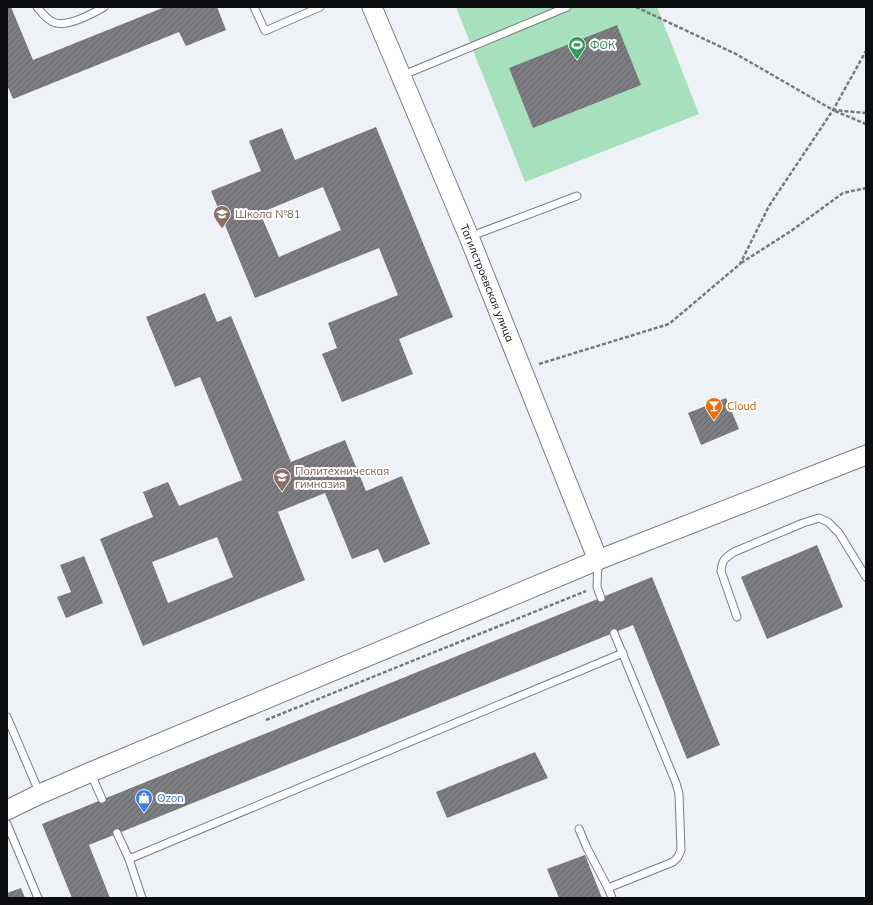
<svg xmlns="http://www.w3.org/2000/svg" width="873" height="905" font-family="Mulish,sans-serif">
	<defs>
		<pattern id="building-hatch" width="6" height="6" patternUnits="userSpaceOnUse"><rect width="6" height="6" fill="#7d7d82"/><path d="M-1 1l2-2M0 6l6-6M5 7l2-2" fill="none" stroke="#656569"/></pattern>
	</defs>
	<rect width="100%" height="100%" fill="#eef2f7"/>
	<polygon fill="#a6e0bd" points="456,7 657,7 699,114 525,182"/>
	<g fill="url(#building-hatch)" fill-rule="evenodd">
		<polygon points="7,7 11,7 33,60 165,7 217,7 226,30 186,46 179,32 13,99 7,85"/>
		<polygon points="617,25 641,85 533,128 509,68"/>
		<path d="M376,127l77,190 -54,22 14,35 -71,28 -20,-48 15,-6 -9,-25 70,-28 -19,-47 -124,50 -44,-107 50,-20 -12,-30 33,-13 13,32zM323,187l18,43 -62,27 -19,-44z"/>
		<path d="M205,293l12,29 14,-6 60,146 54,-22 21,51 36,-15 28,68 -46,19 -6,-14 -26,10 -27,-66 -47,19 27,68 -162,66 -43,-107 53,-22 -10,-25 25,-10 11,24 63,-26 -42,-103 -25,10 -29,-70zM217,537l16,40 -65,26 -16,-41z"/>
		<polygon points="726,398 739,429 701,445 688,413"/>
		<polygon points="817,545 843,607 767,639 741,577"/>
		<polygon points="84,556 103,603 66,618 57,597 71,592 60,565"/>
		<polygon points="652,577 720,745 687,759 633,625 89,845 110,898 72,898 42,824"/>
		<polygon points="535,752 548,778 447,818 436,792"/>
		<polygon points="585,855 602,898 559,898 547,869"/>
		<polygon points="21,888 25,898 7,898 7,893"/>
	</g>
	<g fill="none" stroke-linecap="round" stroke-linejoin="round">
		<defs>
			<g id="lane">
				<path d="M37,7c5,6 9,12 16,15 13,6 39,-8 51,-15"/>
				<polyline points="254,7 265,31 320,7"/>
				<polyline points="401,76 567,7"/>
				<polyline points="469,237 577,196"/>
				<polyline points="598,561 597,587 601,598"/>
				<path d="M737,617l-16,-46c1,-11 4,-13 13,-19l69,-29 16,-5 9,4 11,11 27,44"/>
				<polyline points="7,717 40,794"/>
				<polyline points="91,774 102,799"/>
				<polyline points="7,824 38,898"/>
				<polyline points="579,829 587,848 608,888"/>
				<polyline points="117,833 129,859 142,898"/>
				<polyline points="129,859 623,653"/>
				<polyline points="612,898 608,888 673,862 678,857 681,850 679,794 676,783 614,633"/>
			</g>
			<g id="secondary">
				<path id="s1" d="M372,7l97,230 129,323"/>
				<polyline points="7,810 40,794 91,772 598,560 866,455"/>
			</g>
		</defs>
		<use href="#lane" stroke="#797d81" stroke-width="9"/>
		<use href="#secondary" stroke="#797d81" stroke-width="21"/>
		<g stroke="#777a7d" stroke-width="2.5" stroke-dasharray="4 2" stroke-linecap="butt">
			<polyline points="636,7 736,54 833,110 866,113"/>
			<polyline points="835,111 866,124"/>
			<polyline points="741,263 791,231 843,193 866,188"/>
			<polyline points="539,364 669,324 740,264 769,206 833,110 866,51"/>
			<polyline points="266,720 586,591"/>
		</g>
		<use href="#lane" stroke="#fff" stroke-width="7"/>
		<use href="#secondary" stroke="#fff" stroke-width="19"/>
	</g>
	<defs>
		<symbol id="stadium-pin" viewBox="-11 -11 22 30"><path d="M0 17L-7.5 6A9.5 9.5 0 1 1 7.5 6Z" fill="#2e9e5b" stroke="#fff"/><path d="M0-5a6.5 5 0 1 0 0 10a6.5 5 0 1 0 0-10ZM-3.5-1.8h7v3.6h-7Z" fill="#fff"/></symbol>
		<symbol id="school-pin" viewBox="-11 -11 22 30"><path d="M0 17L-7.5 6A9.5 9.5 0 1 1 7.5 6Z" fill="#8d6e63" stroke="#fff"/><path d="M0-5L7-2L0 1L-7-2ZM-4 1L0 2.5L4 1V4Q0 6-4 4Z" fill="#fff"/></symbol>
		<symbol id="bar-pin" viewBox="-11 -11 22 30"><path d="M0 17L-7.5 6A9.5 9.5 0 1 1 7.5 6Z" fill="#e8710a" stroke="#fff"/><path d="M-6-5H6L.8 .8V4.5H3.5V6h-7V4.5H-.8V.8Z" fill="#fff"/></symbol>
		<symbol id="shop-pin" viewBox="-11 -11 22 30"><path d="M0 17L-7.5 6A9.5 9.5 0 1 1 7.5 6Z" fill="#3f7fe0" stroke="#fff"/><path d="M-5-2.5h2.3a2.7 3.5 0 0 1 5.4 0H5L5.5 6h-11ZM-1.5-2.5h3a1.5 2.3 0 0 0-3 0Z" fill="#fff"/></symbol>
	</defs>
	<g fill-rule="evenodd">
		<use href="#stadium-pin" x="567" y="35" width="20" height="27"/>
		<use href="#school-pin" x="212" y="204" width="20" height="27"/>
		<use href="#bar-pin" x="704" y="396" width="20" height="27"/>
		<use href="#school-pin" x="272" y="467" width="20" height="27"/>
		<use href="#shop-pin" x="134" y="788" width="20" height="27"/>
	</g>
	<g text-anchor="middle" stroke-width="4" stroke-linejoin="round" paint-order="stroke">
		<g font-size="11" fill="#27864d" stroke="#fff" text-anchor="start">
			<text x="590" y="49">ФОК</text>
		</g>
		<g font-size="11" fill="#785e54" stroke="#fff" text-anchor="start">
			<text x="235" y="218">Школа №81</text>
			<text x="295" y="475">Политехническая<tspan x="295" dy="13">гимназия</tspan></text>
		</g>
		<g font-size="11" fill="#0c0d0f" stroke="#fff">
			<text dy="4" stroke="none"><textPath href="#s1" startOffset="299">Тагилстроевская улица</textPath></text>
		</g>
		<g font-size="11" fill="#c56008" stroke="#fff" text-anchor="start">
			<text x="727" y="410">Cloud</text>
		</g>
		<g font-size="11" fill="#366cbe" stroke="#fff" text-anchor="start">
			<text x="157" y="802">Ozon</text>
		</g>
	</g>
	<rect width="873" height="905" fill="none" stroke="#0c0d0f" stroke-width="16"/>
</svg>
